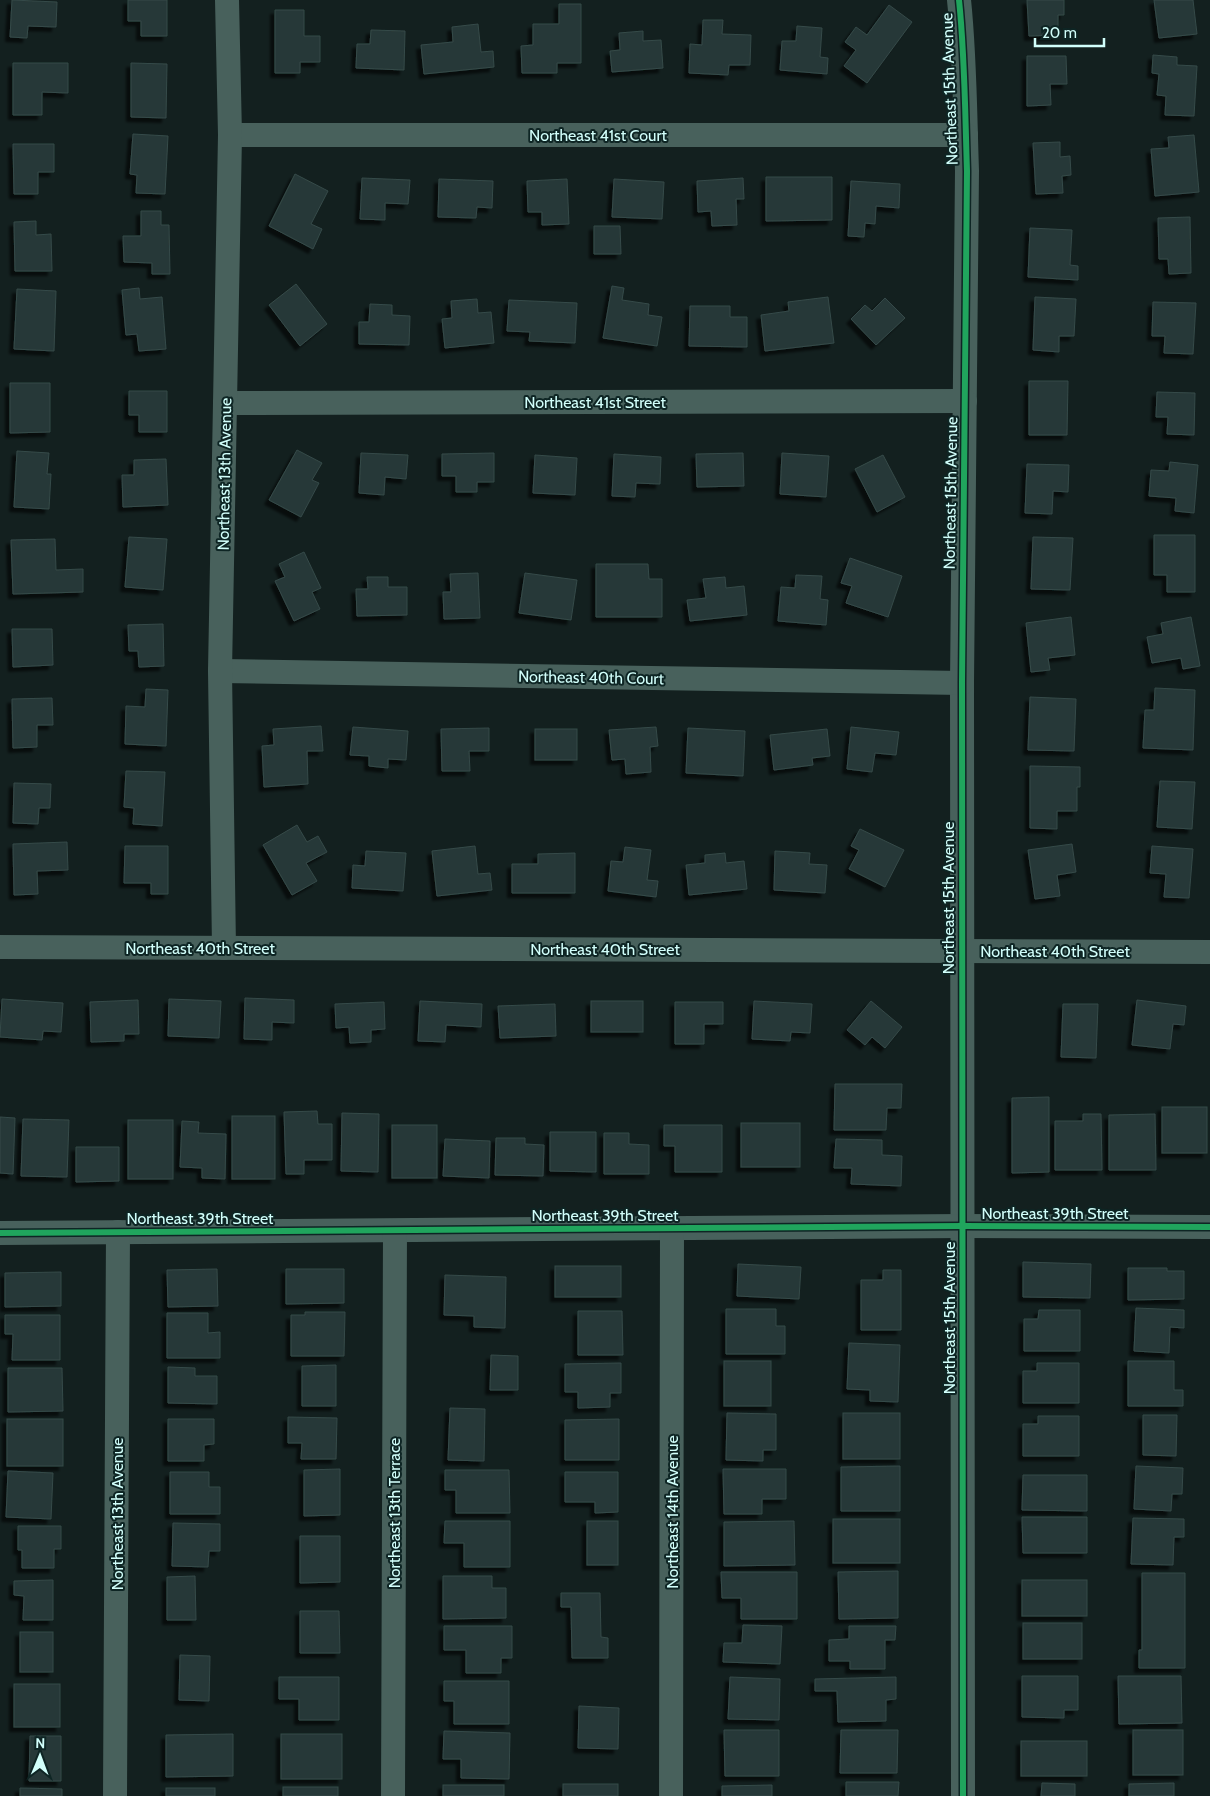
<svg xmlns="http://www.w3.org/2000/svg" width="1210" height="1796" font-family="Cabin,sans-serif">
	<defs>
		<filter id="shadow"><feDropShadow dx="-4.5" dy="4.5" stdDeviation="1" flood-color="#0009"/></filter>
	</defs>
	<rect width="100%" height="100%" fill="#13201f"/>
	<g fill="#283837" stroke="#354a49" filter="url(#shadow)">
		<polygon points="12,0 57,2 56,27 28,26 27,38 10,37"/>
		<polygon points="128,0 167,0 167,36 141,36 141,21 128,21"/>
		<polygon points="1027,0 1064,0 1064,15 1058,15 1058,35 1029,36"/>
		<polygon points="1154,0 1193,0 1197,34 1159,38"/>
		<polygon points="559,4 581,4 581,63 557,63 557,73 522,73 521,46 533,45 533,24 559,24"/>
		<polygon points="889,5 912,22 867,83 844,66 856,50 845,42 856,27 867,35"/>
		<polygon points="275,10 304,10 304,36 320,36 320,62 300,62 300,73 275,73"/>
		<polygon points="703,20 723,20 722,34 751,35 750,65 729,65 728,75 689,73 690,44 702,45"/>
		<polygon points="478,24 481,52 493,51 494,67 424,74 421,45 453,42 452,27"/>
		<polygon points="797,26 822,28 820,57 828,58 827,74 780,70 782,41 796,41"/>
		<polygon points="371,30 405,31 404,70 356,68 357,44 370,44"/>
		<polygon points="643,31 643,41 661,40 663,68 612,72 610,51 620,50 619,33"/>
		<polygon points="1153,55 1177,57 1177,65 1197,66 1194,116 1165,115 1166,96 1157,95 1159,74 1152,73"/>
		<polygon points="1027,56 1066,56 1067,84 1050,84 1051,105 1027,106"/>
		<polygon points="13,63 68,63 68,93 42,92 42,115 13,115"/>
		<polygon points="131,63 167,64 166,118 131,117"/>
		<polygon points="133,134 168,136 165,194 136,193 137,175 130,174"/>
		<polygon points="1194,135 1199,192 1155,196 1151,149 1169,148 1168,137"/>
		<polygon points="1060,142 1060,157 1070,156 1071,175 1062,176 1063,193 1036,194 1033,143"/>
		<polygon points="13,144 54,144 54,172 38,172 38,194 14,194"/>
		<polygon points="295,174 328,191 311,224 322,229 313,249 269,226"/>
		<polygon points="766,177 832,177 832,220 766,221"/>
		<polygon points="362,178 410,180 408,204 385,203 385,220 360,219"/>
		<polygon points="743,178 744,199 736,199 737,225 712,226 711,211 698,212 697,181"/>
		<polygon points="439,179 493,181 492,208 477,207 476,218 438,217"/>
		<polygon points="567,179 569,224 542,225 542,212 528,212 527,181"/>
		<polygon points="614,179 664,182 662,219 612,217"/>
		<polygon points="851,181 900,184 899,208 876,206 875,224 865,223 864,237 848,236"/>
		<polygon points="141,211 161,211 161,225 169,225 170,274 152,274 152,263 124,262 123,236 141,236"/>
		<polygon points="1190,217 1191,273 1169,274 1168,259 1159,259 1158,218"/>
		<polygon points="36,221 36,235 51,234 52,271 15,271 14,222"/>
		<polygon points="594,226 620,226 621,254 594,254"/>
		<polygon points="1030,228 1072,230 1070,265 1078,266 1078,280 1028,277"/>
		<polygon points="296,284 327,324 300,346 269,305"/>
		<polygon points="612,286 624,288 622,300 649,304 648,315 662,317 657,346 603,338"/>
		<polygon points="139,288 140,299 162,297 166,349 139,351 137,334 126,335 122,290"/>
		<polygon points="17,289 56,291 54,351 14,349"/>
		<polygon points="828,297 834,343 765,351 761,315 789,311 788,302"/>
		<polygon points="1035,297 1076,299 1074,336 1059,336 1059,352 1033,350"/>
		<polygon points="885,298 905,318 876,345 851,319 865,305 872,311"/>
		<polygon points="477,299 478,313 491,312 494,343 445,348 442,319 452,318 451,301"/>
		<polygon points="509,300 577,303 575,343 529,341 530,332 507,331"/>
		<polygon points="1153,302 1196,303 1193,354 1164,353 1165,336 1152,336"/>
		<polygon points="370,304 392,305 392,315 410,316 409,345 359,344 359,322 369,322"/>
		<polygon points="690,306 730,306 730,317 747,317 747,347 689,346"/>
		<polygon points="1029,381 1068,381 1067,435 1029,435"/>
		<polygon points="10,383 50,383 50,432 10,433"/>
		<polygon points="129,391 167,391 167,432 139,432 139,415 129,415"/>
		<polygon points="1157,392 1195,393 1194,435 1167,434 1168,417 1156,417"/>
		<polygon points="297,450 322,463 312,480 319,483 301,517 269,500"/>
		<polygon points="17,451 49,453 47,474 51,474 49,509 14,507"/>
		<polygon points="361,453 408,455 406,479 385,477 384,495 359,493"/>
		<polygon points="494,453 494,482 477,482 477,492 456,492 456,476 442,476 442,454"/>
		<polygon points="743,453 744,486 697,487 696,454"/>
		<polygon points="782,453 829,456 826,497 780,494"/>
		<polygon points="614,454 661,457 660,484 636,483 635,497 612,496"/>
		<polygon points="535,455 577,458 575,495 533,493"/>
		<polygon points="883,455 905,497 877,512 855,469"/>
		<polygon points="166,459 168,505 123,507 122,475 134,475 134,460"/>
		<polygon points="1170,462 1198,465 1194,513 1175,511 1176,498 1149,496 1151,470 1169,471"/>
		<polygon points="1027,464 1069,465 1068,492 1053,491 1052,514 1025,513"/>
		<polygon points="1154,535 1195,535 1195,592 1167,592 1167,575 1154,575"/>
		<polygon points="129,537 167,539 163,590 125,587"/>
		<polygon points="1033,537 1073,538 1070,590 1031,589"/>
		<polygon points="55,539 56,570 83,569 83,592 13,594 11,540"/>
		<polygon points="304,552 321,588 312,592 320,609 294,621 275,581 285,577 279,564"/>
		<polygon points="850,558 902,576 888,617 846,603 852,586 841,583"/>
		<polygon points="596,564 648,564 649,579 662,579 662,617 596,617"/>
		<polygon points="478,573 480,618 444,619 443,592 451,592 450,574"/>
		<polygon points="525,573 577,580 571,620 519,613"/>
		<polygon points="796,575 822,576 820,599 828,600 826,625 778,621 781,587 795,588"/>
		<polygon points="367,577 388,577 388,587 407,587 407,615 357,616 356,589 368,589"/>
		<polygon points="725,577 726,588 744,586 747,615 690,621 687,600 706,598 703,579"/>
		<polygon points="1071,617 1075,655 1048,658 1050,670 1031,672 1026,623"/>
		<polygon points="1191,617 1200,666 1183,669 1181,658 1152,663 1147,637 1163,634 1161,623"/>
		<polygon points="163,624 164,666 139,667 138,651 129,651 128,625"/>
		<polygon points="12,629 52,629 53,665 13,667"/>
		<polygon points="1155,688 1195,690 1193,750 1143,748 1145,710 1154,710"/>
		<polygon points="146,689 168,690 166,746 125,744 126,706 145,707"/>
		<polygon points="1030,697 1076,699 1074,751 1028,750"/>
		<polygon points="52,698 53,725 37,725 37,747 13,748 12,699"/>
		<polygon points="321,726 323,751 307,751 308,784 264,787 262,746 274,745 273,729"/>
		<polygon points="353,727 408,731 406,760 388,759 388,768 369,766 369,756 350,755"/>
		<polygon points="656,727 658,746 650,747 651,772 626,774 625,759 612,760 609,730"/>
		<polygon points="851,727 899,732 896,755 875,753 872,772 847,769"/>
		<polygon points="489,728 489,751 469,751 470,771 442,771 441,729"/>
		<polygon points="688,728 745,731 743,776 686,773"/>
		<rect x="535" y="729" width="42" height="31"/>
		<polygon points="827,729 830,756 812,758 813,765 774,770 770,735"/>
		<polygon points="1030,766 1080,767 1080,787 1077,787 1077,811 1057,811 1057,829 1030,828"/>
		<polygon points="126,771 165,772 162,826 133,824 134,808 124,807"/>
		<polygon points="1160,781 1195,782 1192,829 1157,827"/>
		<polygon points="14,783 51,784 50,808 39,808 38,824 13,823"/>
		<polygon points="297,825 307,842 318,836 327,852 306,863 317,881 292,895 263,845"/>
		<polygon points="860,829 904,850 885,887 849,869 859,850 851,846"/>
		<polygon points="67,842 68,870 37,871 38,894 14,895 13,844"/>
		<polygon points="1072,844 1076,872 1057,875 1060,896 1035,899 1028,850"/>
		<polygon points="125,846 168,846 168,894 151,894 151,883 124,883"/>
		<polygon points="475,846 478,874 490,873 492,890 437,896 432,851"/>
		<polygon points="1152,846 1193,849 1189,898 1164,897 1166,874 1150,873"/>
		<polygon points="625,847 651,850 647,880 658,881 656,897 608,891 611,861 623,862"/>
		<polygon points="366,851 406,853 403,891 352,888 353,865 365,866"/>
		<polygon points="775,851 810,853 809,864 827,865 825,893 774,890"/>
		<polygon points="575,853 575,893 512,893 512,864 538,864 538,854"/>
		<polygon points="725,853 726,863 744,861 747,889 689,895 686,865 705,863 705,855"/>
		<polygon points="245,998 294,1000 294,1023 272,1022 272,1040 244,1039"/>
		<polygon points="2,999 63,1003 61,1032 43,1031 42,1040 0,1037"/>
		<polygon points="169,999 221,1001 219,1038 168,1036"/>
		<polygon points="138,1000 139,1034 124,1034 124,1041 91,1042 90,1002"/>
		<polygon points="1137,1000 1186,1006 1184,1025 1173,1024 1170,1049 1132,1045"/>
		<polygon points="420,1001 482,1004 481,1027 446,1025 445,1042 418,1041"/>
		<rect x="591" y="1001" width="52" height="31"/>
		<polygon points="754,1001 812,1004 810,1033 791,1032 790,1041 752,1039"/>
		<polygon points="871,1001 902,1027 885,1048 872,1037 865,1045 847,1030"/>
		<polygon points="384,1002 385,1029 371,1030 371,1042 350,1043 349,1027 336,1028 335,1004"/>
		<polygon points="675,1002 723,1002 723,1024 704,1024 704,1044 675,1044"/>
		<polygon points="555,1004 556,1036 500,1038 498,1006"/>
		<polygon points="1063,1004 1098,1004 1096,1058 1061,1057"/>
		<polygon points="835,1084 902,1084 901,1108 887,1108 886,1130 834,1130"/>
		<polygon points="1049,1097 1049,1172 1012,1173 1012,1098"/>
		<rect x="1162" y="1107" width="45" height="46"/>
		<polygon points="317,1111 318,1124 332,1124 332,1160 304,1160 304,1174 286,1174 284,1112"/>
		<polygon points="342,1113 379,1114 378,1172 341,1171"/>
		<polygon points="1083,1114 1101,1114 1102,1170 1055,1170 1055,1121 1083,1121"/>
		<polygon points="1155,1114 1156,1170 1109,1170 1109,1115"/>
		<rect x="232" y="1116" width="43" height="63"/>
		<polygon points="0,1117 15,1118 13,1174 0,1173"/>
		<polygon points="23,1119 69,1120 67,1177 21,1176"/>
		<rect x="128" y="1120" width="45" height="59"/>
		<polygon points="182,1121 199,1122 198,1133 226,1134 225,1179 202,1178 202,1168 180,1167"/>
		<rect x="741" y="1123" width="59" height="44"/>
		<rect x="392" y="1125" width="45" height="53"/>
		<polygon points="664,1125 722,1125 722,1172 675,1172 675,1146 664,1146"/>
		<polygon points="550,1132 596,1132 596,1172 550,1171"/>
		<polygon points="604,1133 629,1133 629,1144 649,1145 649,1174 604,1174"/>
		<polygon points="496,1138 525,1138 525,1144 544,1145 543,1176 495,1175"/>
		<polygon points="445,1139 490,1141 489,1178 443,1176"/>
		<polygon points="836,1139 882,1140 882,1155 902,1156 901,1186 851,1184 852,1168 834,1168"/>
		<polygon points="76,1147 119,1147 119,1181 76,1182"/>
		<polygon points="1023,1262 1091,1264 1090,1298 1023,1297"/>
		<polygon points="738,1264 801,1267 799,1299 737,1296"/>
		<rect x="555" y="1266" width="66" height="31"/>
		<polygon points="1128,1268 1167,1268 1167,1271 1184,1271 1184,1299 1128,1300"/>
		<polygon points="217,1269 218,1306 168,1307 167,1270"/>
		<polygon points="286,1269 344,1269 344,1303 286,1304"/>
		<polygon points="883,1270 901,1270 901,1330 861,1330 861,1280 883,1280"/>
		<polygon points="61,1272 61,1306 5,1307 5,1273"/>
		<polygon points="445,1275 506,1277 505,1328 474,1327 474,1316 444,1315"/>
		<polygon points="1136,1308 1184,1310 1184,1328 1170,1327 1169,1353 1134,1351"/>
		<polygon points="726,1309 776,1309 776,1326 785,1326 785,1354 726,1354"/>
		<polygon points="1039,1310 1080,1310 1080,1351 1024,1351 1024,1319 1038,1319"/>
		<polygon points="578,1311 622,1311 623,1355 578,1355"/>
		<polygon points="305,1312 345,1312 344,1356 291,1356 291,1315 305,1315"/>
		<polygon points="167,1313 208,1313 208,1333 220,1332 220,1358 167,1358"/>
		<polygon points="5,1315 60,1315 60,1360 12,1360 13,1334 5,1334"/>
		<polygon points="849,1343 900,1345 898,1402 870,1401 870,1390 847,1389"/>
		<polygon points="491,1355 518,1356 518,1390 490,1390"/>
		<rect x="724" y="1361" width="47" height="45"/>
		<polygon points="1128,1361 1174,1361 1174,1390 1183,1390 1183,1406 1128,1406"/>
		<polygon points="621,1363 621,1393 610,1393 610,1407 578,1408 578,1392 565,1392 565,1364"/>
		<polygon points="1037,1363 1079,1363 1079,1403 1023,1403 1023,1371 1037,1371"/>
		<polygon points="336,1365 336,1406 302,1406 302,1366"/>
		<polygon points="168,1367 195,1368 195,1376 217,1376 217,1404 168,1403"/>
		<polygon points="8,1368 62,1368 63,1411 8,1412"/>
		<polygon points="450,1408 485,1409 484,1461 448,1460"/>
		<polygon points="727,1413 776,1414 776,1450 763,1450 763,1461 726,1460"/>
		<rect x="843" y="1413" width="57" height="46"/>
		<polygon points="1143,1415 1177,1415 1176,1456 1143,1455"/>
		<polygon points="1038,1416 1079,1416 1079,1456 1023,1456 1023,1424 1038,1424"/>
		<polygon points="288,1417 337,1418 336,1459 301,1459 302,1443 288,1443"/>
		<rect x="7" y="1419" width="56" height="47"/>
		<polygon points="168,1419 214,1419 214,1444 204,1445 204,1461 168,1461"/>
		<polygon points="619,1419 619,1460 565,1460 565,1420"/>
		<polygon points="900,1466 900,1511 841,1511 841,1467"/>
		<polygon points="1136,1466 1183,1468 1182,1494 1172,1494 1171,1511 1134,1509"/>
		<polygon points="340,1469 340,1515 304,1516 304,1470"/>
		<polygon points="723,1469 786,1469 786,1499 762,1499 762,1514 724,1514"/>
		<polygon points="445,1470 509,1470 510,1513 456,1513 456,1490 445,1490"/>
		<polygon points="8,1471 53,1473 51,1519 6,1517"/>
		<polygon points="170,1472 209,1472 209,1487 220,1487 220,1514 170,1514"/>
		<polygon points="565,1472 618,1472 618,1512 595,1513 595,1502 565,1502"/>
		<polygon points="1023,1475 1087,1475 1087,1511 1022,1510"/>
		<polygon points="1022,1517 1087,1517 1087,1553 1023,1553"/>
		<polygon points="1133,1518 1184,1519 1184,1537 1174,1537 1173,1565 1131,1564"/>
		<rect x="833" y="1519" width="67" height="44"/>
		<polygon points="445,1521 510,1521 510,1567 464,1567 464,1543 444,1543"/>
		<rect x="587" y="1521" width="31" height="44"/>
		<polygon points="794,1521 795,1565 724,1566 724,1522"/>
		<polygon points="173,1523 220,1524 220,1551 209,1551 208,1567 172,1566"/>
		<polygon points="18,1526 61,1526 61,1549 54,1549 54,1568 22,1568 22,1550 18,1550"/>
		<polygon points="300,1536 340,1536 340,1582 300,1583"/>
		<polygon points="898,1571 898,1618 839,1619 838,1572"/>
		<polygon points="721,1572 797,1572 797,1619 741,1619 741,1598 722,1598"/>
		<polygon points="1142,1573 1185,1573 1185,1668 1139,1668 1139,1650 1142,1650"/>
		<polygon points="195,1576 196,1620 167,1620 167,1577"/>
		<polygon points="443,1576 492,1576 492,1588 506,1588 506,1618 443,1619"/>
		<polygon points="53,1580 53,1620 23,1620 24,1596 14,1595 14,1581"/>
		<rect x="1022" y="1580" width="65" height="36"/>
		<polygon points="561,1593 600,1593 601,1637 608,1638 608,1658 572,1658 571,1607 561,1607"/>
		<polygon points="300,1611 339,1611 340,1653 300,1653"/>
		<rect x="1023" y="1623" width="59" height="36"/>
		<polygon points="743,1625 782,1626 780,1664 723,1662 724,1643 742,1643"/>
		<polygon points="444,1626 512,1626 512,1658 501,1658 501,1673 466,1673 466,1650 444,1650"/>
		<polygon points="849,1626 896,1626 895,1640 885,1640 885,1669 850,1669 850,1661 829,1661 829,1640 849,1639"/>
		<rect x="20" y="1632" width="33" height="40"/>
		<polygon points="180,1655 210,1656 209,1701 179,1700"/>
		<polygon points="1022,1676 1078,1676 1078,1710 1064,1710 1064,1718 1022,1717"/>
		<polygon points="1118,1676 1181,1676 1182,1723 1119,1724"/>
		<polygon points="279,1677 339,1677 339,1720 299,1720 299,1699 279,1699"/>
		<polygon points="730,1677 780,1679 779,1720 728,1719"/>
		<polygon points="896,1677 896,1699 886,1700 886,1721 838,1722 837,1691 815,1691 815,1679"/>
		<polygon points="444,1681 509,1681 509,1724 454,1724 454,1701 444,1701"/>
		<rect x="14" y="1684" width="46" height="43"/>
		<polygon points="579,1706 619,1708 618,1749 578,1748"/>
		<polygon points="724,1730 779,1730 779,1776 725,1776"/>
		<polygon points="841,1730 898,1730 897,1773 840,1773"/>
		<rect x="1133" y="1730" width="50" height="45"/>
		<polygon points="444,1731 510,1733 509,1779 461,1778 461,1759 443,1759"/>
		<polygon points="233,1734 233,1776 166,1777 166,1735"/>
		<rect x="281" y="1734" width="61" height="45"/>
		<polygon points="30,1736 61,1736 61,1781 29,1781"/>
		<rect x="1021" y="1741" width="66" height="35"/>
		<polygon points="846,1782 899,1782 898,1796 846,1796"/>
		<polygon points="1042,1783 1075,1784 1075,1796 1041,1796"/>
		<polygon points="1174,1783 1174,1796 1129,1796 1129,1784"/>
		<rect x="563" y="1784" width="55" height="12"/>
		<rect x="443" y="1785" width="61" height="11"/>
		<polygon points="772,1785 772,1796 722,1796 722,1786"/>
		<rect x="283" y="1787" width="55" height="9"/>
		<polygon points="20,1788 62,1789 62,1796 20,1796"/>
		<rect x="166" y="1788" width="49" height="8"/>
	</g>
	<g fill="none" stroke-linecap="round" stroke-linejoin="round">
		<g stroke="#48615c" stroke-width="24">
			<path d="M959,0c6,57 6,114 8,171l-5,512 1,1113"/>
			<polyline points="230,135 966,135"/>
			<polyline points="225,403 965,401"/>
			<polyline points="220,671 962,683"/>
			<polyline points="0,947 1210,952"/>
			<polyline points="224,948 220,671 230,135 227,0"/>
			<polyline points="0,1233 963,1226 1210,1227"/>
			<polyline points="115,1796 118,1232"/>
			<polyline points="393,1796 395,1231"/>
			<polyline points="671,1796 672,1229"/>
		</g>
		<defs>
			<g id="cycleway">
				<path d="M959,0c6,57 6,114 8,171l-5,512 1,1113"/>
				<polyline points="0,1233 963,1226 1210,1227"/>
			</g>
		</defs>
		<use href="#cycleway" stroke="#0e2524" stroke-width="9"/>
		<use href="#cycleway" stroke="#20a55d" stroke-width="6"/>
	</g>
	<g text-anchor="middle" stroke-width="4" stroke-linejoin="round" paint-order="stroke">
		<g font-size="16" fill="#d2fffb" stroke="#0e2524">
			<text transform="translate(949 89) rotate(-92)" y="6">Northeast 15th Avenue</text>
			<text x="598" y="141">Northeast 41st Court</text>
			<text x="595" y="408">Northeast 41st Street</text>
			<text transform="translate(224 474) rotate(-89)" y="6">Northeast 13th Avenue</text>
			<text transform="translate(950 493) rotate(-89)" y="6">Northeast 15th Avenue</text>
			<text transform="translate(591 677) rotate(1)" y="6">Northeast 40th Court</text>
			<text transform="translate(948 898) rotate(-90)" y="6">Northeast 15th Avenue</text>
			<text x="200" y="954">Northeast 40th Street</text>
			<text x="605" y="955">Northeast 40th Street</text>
			<text x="1055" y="957">Northeast 40th Street</text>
			<text x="1055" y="1219">Northeast 39th Street</text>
			<text x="605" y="1221">Northeast 39th Street</text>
			<text x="200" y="1224">Northeast 39th Street</text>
			<text transform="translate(949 1318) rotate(-90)" y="6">Northeast 15th Avenue</text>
			<text transform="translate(672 1512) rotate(-90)" y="6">Northeast 14th Avenue</text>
			<text transform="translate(394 1513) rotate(-90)" y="6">Northeast 13th Terrace</text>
			<text transform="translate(117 1514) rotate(-90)" y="6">Northeast 13th Avenue</text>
		</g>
	</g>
	<g transform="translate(40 1756) rotate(1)" stroke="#0e2524" stroke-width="4" paint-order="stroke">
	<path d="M0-4L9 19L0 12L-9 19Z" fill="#d2fffb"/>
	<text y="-8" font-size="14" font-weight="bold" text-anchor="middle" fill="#d2fffb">N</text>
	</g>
	<path d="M1035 38v8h69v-8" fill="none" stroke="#d2fffb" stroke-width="2.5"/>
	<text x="1042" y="38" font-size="15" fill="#d2fffb" stroke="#0e2524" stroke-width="4" paint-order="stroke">20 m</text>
</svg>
